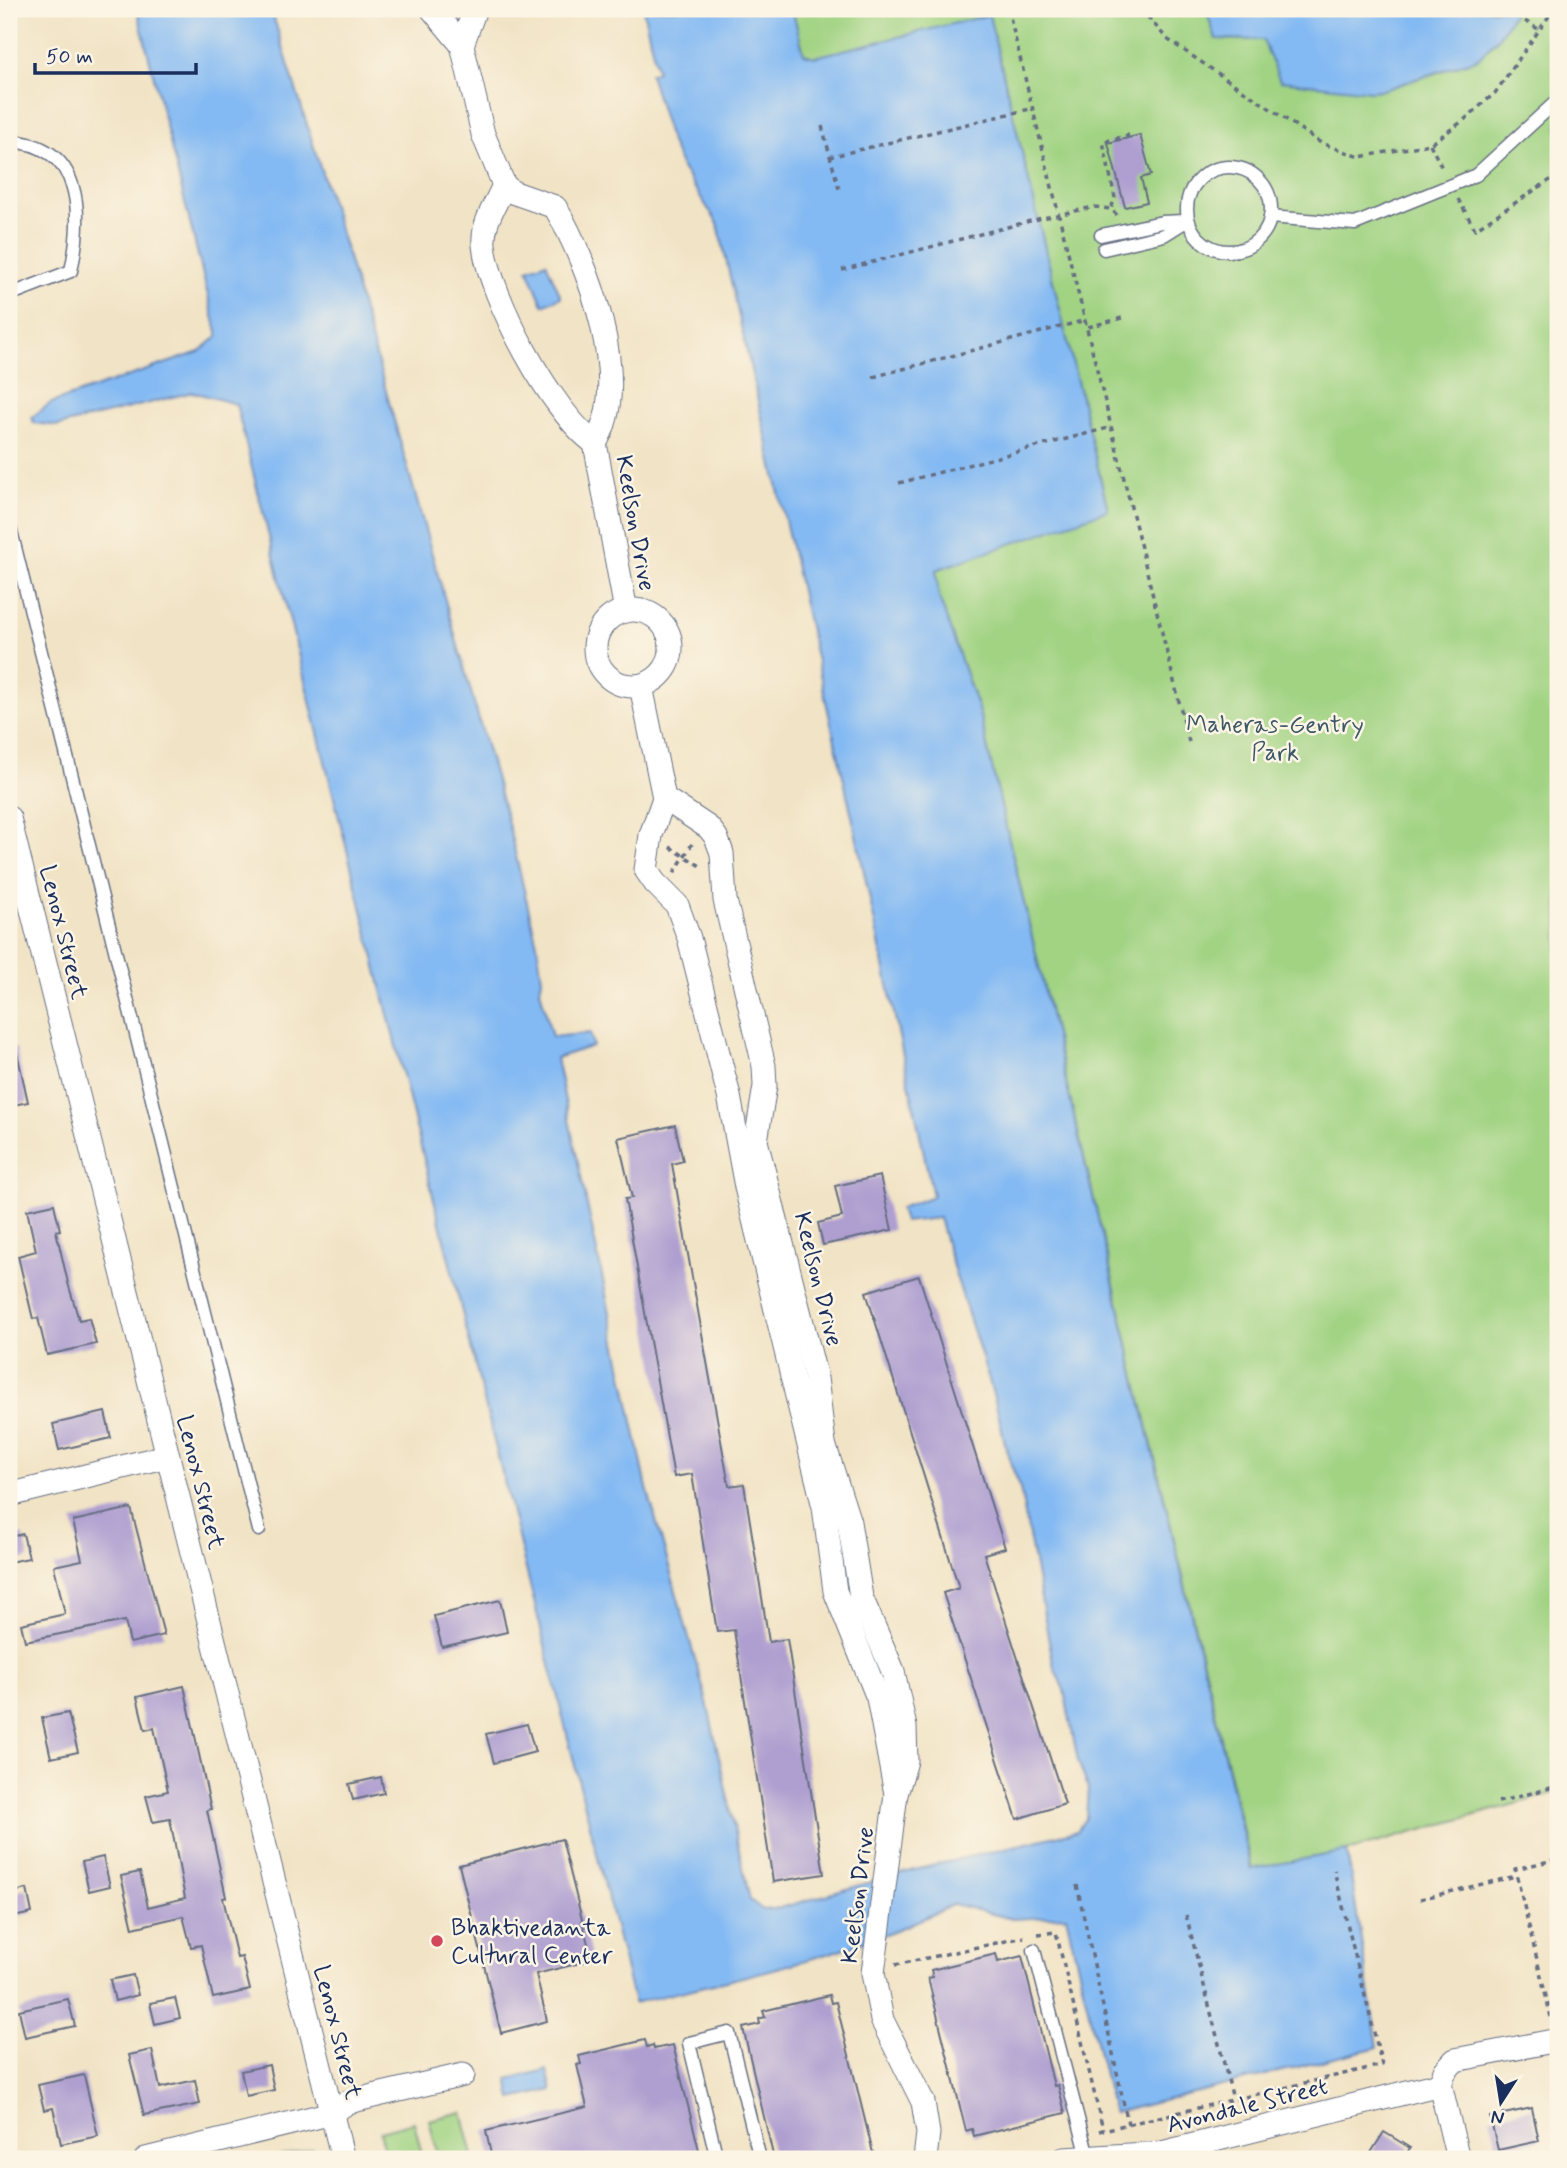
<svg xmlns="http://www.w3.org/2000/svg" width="1567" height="2168" font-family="Mynerve,sans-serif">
	<rect width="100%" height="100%" fill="#fcf5e5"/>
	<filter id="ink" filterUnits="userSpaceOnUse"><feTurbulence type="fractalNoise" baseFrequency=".0143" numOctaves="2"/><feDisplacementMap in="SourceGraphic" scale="14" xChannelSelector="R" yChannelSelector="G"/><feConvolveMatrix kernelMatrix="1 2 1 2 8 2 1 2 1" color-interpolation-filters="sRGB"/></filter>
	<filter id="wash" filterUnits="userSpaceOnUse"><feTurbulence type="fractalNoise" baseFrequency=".00686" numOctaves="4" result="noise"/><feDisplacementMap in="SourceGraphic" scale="28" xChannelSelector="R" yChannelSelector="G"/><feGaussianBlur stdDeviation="1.57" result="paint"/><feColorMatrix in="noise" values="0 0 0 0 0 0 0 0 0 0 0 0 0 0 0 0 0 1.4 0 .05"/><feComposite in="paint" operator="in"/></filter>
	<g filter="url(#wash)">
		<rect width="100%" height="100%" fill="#f1e3c5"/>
		<g fill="#a1d383" stroke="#5e8170" stroke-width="2">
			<polygon points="792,9 1206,9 1216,39 1263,40 1333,85 1371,91 1386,89 1477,59 1498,38 1516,9 1558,9 1558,1792 1347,1851 1252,1869 979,712 939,597 935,570 1108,509 989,16 815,57 804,54"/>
			<polygon points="462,2112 474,2159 439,2159 429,2120"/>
			<polygon points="414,2122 423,2159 387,2159 380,2131"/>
			<polygon points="312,2149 315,2159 270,2159"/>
		</g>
		<g fill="#84baf3" stroke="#5074a8" stroke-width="2">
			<path d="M137,9h134l75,241 161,569 30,125 5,35 -2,11 12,47 38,-4 3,13 -37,12 91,430 60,214 43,198 13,10 17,-2 134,-38 163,-39 9,-13 2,-30 -10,-27 -14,-71 -10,-23 -35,-184c-14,-26 -17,-60 -26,-89 -17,-59 -38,-116 -54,-176l-35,4 -4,-14 33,-12 -79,-371 -136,-601 -36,-56 -11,-25 -21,-69 7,-3 -14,-62h149l12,45 11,3 174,-42 119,495 -172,60 3,27 40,115 272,1157 96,-18 31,196 -265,66 -47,-197 -54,3 -58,-15c-104,52 -209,72 -320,99l-398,-1599 -43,-12 -135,34 -24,-3 -2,-6 19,-14 148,-51 19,-16z"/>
			<polygon points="1206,9 1516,9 1498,38 1477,59 1386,89 1371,91 1280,81 1263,40 1216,39"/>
			<polygon points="546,262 561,297 543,305 528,269"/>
			<polygon points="547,2070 552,2090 512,2099 508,2079"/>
		</g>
		<g id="blocks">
			<g fill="#ae9fd0">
				<polygon points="1140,135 1151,175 1141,178 1147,202 1125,207 1108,143"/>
				<polygon points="16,1048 28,1102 9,1106 9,1049"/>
				<polygon points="675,1125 683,1161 672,1164 729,1486 744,1484 769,1642 787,1639 824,1874 773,1882 734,1630 717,1632 692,1474 674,1477 625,1199 632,1198 618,1138"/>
				<polygon points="880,1176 892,1230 823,1245 818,1223 842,1217 835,1186"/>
				<polygon points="54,1204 60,1230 56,1231 68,1283 79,1320 89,1318 96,1344 47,1355 38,1318 33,1319 18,1256 36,1251 27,1210"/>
				<polygon points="919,1276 1005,1548 984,1554 1065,1804 1017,1819 943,1593 959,1588 866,1292"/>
				<polygon points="105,1412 111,1438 59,1450 53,1424"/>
				<polygon points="131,1508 164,1635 130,1643 125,1621 25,1641 21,1624 65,1614 54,1566 82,1560 73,1521"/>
				<polygon points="23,1534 29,1558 9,1562 9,1537"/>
				<polygon points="500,1600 507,1632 442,1647 434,1616"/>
				<polygon points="184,1686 211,1809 207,1810 226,1897 223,1898 237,1958 242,1957 250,1990 213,1998 201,1945 191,1947 183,1916 133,1928 121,1876 140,1872 148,1907 185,1898 170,1819 153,1822 146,1796 168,1791 154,1728 145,1730 137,1697"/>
				<polygon points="68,1713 78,1752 51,1758 42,1718"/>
				<polygon points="527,1724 535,1752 494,1763 486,1734"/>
				<polygon points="381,1777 384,1793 353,1800 349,1784"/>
				<polygon points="562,1839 592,1960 536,1974 547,2021 501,2033 459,1865"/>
				<polygon points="103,1857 110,1886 89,1891 82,1862"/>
				<polygon points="27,1889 32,1913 9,1918 9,1893"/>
				<polygon points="996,1954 998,1962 1022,1956 1054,2086 1058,2085 1065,2113 974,2136 972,2129 966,2131 928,1978 933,1977 931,1970"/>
				<polygon points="133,1975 138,1995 115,2001 110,1980"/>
				<polygon points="829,1995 831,2003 836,2002 873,2153 865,2155 867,2159 774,2159 743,2028 760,2024 759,2019 765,2017 763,2011"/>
				<polygon points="175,1998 180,2018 155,2024 150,2003"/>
				<polygon points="68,1999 75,2026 25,2037 19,2010"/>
				<polygon points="645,2040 647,2047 653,2045 654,2049 673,2045 700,2154 680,2159 492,2159 486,2131 587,2107 577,2065 581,2064 579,2056"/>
				<polygon points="152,2050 160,2088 195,2080 200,2104 144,2115 129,2055"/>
				<polygon points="269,2065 274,2090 246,2096 241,2071"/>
				<polygon points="84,2075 98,2136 61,2144 53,2108 44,2110 38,2085"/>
				<polygon points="1532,2108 1539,2141 1498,2150 1490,2117"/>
				<polygon points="1384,2132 1410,2148 1403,2159 1367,2159"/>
			</g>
		</g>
	</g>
	<g filter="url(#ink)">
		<use href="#blocks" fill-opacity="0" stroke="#666e82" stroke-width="2"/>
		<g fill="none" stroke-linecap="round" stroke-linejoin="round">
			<defs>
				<g id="service">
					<path d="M9,141c75,4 74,74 62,130l-62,24"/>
					<circle cx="1229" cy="209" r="42"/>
					<polyline points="1270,217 1355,224 1476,175 1558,100"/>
					<polyline points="1101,235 1162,222 1184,221"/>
					<polyline points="1104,249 1164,235 1188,220"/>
					<polyline points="9,523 259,1530"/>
					<polyline points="1034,1950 1088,2157"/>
					<polyline points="717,2159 689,2043 729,2033 760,2159"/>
				</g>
				<g id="minor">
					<polyline points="432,9 462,45"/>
					<path d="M475,9l-13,36 21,89 21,51 8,7 43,15c33,55 78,176 40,236l31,168"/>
					<path d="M504,185c-8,19 -22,38 -20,60 5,51 69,170 111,198"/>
					<circle cx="633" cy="648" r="38"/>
					<polyline points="641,686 664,798 709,828 716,837 722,853 725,900 764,1066 765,1086 756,1141 816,1378 824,1444 849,1522 861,1597 893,1671 905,1727 906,1761 896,1794 873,1973 882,2020 923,2102 928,2133 925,2159"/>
					<polyline points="664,798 651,835 646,870 655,883 677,905 689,938 729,1096 746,1187 824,1507 835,1591 878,1698 896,1794"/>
					<polyline points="9,818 343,2159"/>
					<polyline points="9,1495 167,1456"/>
					<polyline points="146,2159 332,2113 348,2102 463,2075"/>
					<polyline points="1064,2159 1162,2153 1440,2084"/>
					<polyline points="1458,2159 1440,2084 1445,2071 1455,2060 1558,2040"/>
				</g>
			</defs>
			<use href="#service" stroke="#666e82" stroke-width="15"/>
			<use href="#minor" stroke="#666e82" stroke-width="25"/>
			<g stroke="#666e82" stroke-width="3.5" stroke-dasharray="5 5" stroke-linecap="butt">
				<polyline points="1008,9 1189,742"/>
				<polyline points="1141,9 1167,39 1321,143 1360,157 1430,144 1463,121 1495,93 1554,9"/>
				<polyline points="1525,21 1538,29"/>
				<polyline points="822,126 839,189"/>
				<polyline points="1430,144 1443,170"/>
				<polyline points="829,157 1034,108"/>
				<polyline points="1458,199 1475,229 1558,175"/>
				<polyline points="1117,215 1111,209 1115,198 1103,142 1129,135"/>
				<polyline points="842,270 1038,219 1094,207 1111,209"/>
				<polyline points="1088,327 1122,318"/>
				<polyline points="873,377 1086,320"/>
				<polyline points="899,483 1112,427"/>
				<polyline points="670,847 702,867"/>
				<polyline points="674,873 692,844"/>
				<polyline points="1498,1802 1558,1786"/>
				<polyline points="1077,1885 1128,2124"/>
				<polyline points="1420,1899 1516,1876"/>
				<polyline points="1186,1915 1233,2099"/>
				<polyline points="1038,1934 1056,1932 1103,2130"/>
				<polyline points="895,1965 1024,1937"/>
				<polyline points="1551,2017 1515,1869 1558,1859"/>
				<polyline points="1099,2131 1382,2065 1334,1870"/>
			</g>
			<use href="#service" stroke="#fff" stroke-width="12"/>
			<use href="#minor" stroke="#fff" stroke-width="23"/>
		</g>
	</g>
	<circle fill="#d1495b" stroke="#fcf5e5" stroke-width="2.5" cx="437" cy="1941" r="7"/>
	<g text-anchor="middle" stroke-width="5" stroke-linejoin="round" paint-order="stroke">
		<g font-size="24" fill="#1b2f5e" stroke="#fcf5e5">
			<text transform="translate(636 523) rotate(80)" y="8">Keelson Drive</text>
			<text transform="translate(64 932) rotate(76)" y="8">Lenox Street</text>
			<text transform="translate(819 1279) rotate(76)" y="8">Keelson Drive</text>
			<text transform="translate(201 1482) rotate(76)" y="8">Lenox Street</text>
			<text transform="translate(857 1895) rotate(-83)" y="8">Keelson Drive</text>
			<text transform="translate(338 2032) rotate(76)" y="8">Lenox Street</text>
			<text transform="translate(1247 2105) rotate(-14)" y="8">Avondale Street</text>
		</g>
		<g font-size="24" fill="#3c5867" stroke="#fcf5e5">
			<text x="1275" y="732">Maheras-Gentry<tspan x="1275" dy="28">Park</tspan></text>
		</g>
		<g font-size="24" fill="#1b2f5e" stroke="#fcf5e5" text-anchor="start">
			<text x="451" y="1935">Bhaktivedanta<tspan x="451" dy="28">Cultural Center</tspan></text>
		</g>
	</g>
	<rect width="1567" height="2168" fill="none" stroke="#fcf5e5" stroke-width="35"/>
	<g transform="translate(1501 2102) rotate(192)" stroke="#fcf5e5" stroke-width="5" paint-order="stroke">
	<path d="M0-5L12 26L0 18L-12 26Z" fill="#1b2f5e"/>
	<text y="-10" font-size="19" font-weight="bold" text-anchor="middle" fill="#1b2f5e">N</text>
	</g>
	<path d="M35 63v10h161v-10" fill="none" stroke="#1b2f5e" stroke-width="3.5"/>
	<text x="46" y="63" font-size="21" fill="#1b2f5e" stroke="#fcf5e5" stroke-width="5" paint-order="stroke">50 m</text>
</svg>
